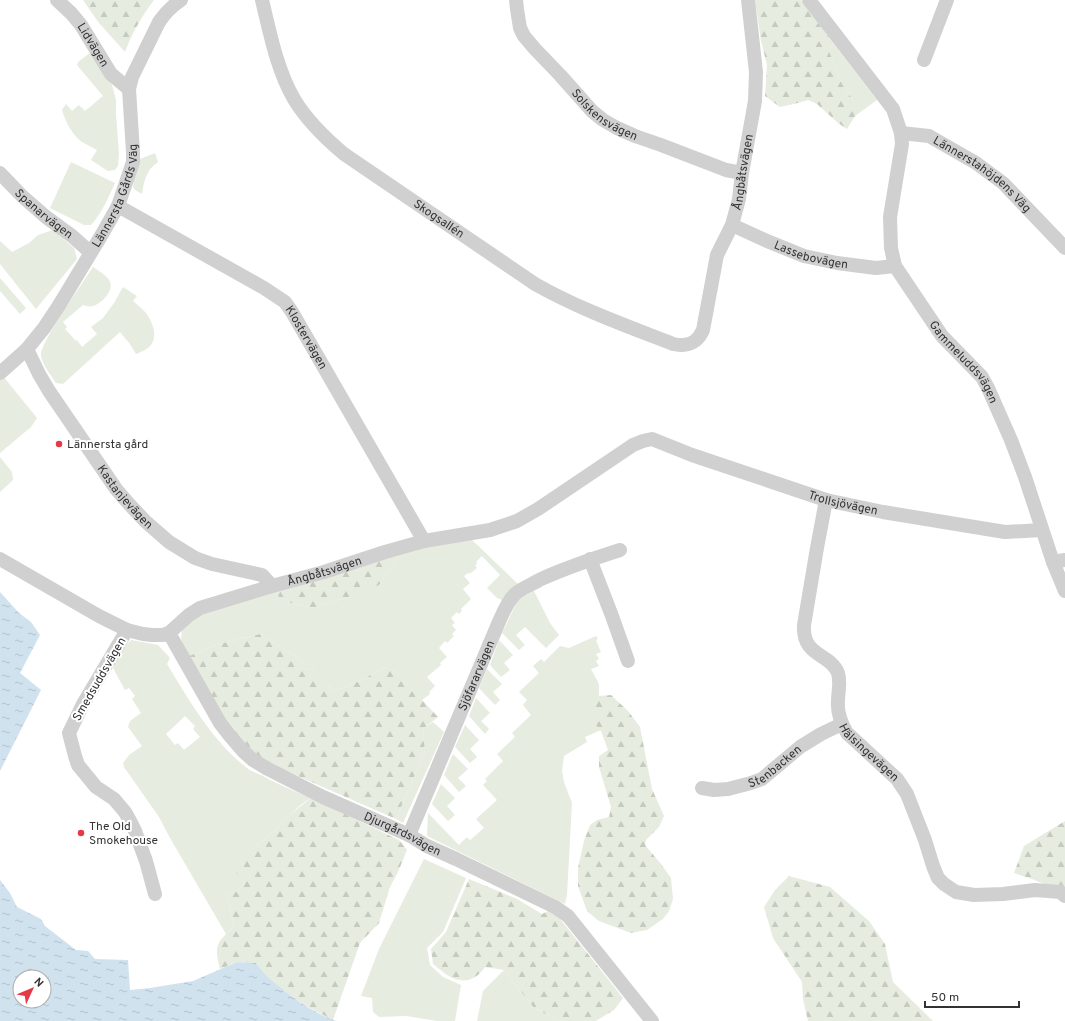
<svg xmlns="http://www.w3.org/2000/svg" width="1065" height="1021" font-family="Overpass,sans-serif">
	<defs>
		<pattern id="forest-firs" width="22" height="20" patternUnits="userSpaceOnUse"><rect width="22" height="20" fill="#e6ecdf"/><path d="M5 1l3.5 6h-7zM16 11l3.5 6h-7z" fill="#c6cbc0"/></pattern>
		<pattern id="water-ripples" width="26" height="14" patternUnits="userSpaceOnUse"><rect width="26" height="14" fill="#cfe2ee"/><path d="M2 4q2-2 4 0t4 0M15 11q2-2 4 0t4 0" fill="none" stroke="#b2c2cd"/></pattern>
	</defs>
	<rect width="100%" height="100%" fill="#fff"/>
	<g fill="#e6ecdf" fill-rule="evenodd">
		<polygon points="833,43 877,100 855,116 855,103 842,84 829,51"/>
		<path d="M90,53l14,18 8,14 4,15v14l3,40 -1,12 -3,4 -7,1 -17,-11 6,-10c-5,-3 -10,-5 -15,-8 -9,-6 -17,-21 -20,-32l4,-6 6,7 7,-6 6,6 18,-15 -26,-31 1,-3z"/>
		<path d="M155,153l3,9c-12,8 -14,19 -16,32l-7,-4 -2,-3 2,-16 5,-12z"/>
		<path d="M71,162l44,21c-7,15 -13,30 -24,42h-7l-34,-17z"/>
		<polygon points="53,230 74,248 77,259 36,309 0,264 0,241 12,252 29,243 38,235"/>
		<path d="M93,267c6,4 15,9 17,15 4,9 -9,22 -17,24 -3,1 -7,0 -10,-1l-20,17 4,5 -2,2 11,12 1,-1 5,7 15,-13 -6,-7 12,-9 11,-15 9,-16 14,9 -4,5c4,4 9,7 12,11 7,8 14,25 5,34 -4,4 -9,6 -14,8l-6,-10 -10,-12 -57,52 -7,-1c-5,-8 -13,-17 -15,-27 -2,-12 43,-75 52,-89z"/>
		<polygon points="0,278 26,308 20,314 0,291"/>
		<polygon points="2,375 37,418 31,427 0,453 0,377"/>
		<polygon points="0,457 12,472 13,480 0,492"/>
		<path d="M470,538l48,46 -16,16 -5,-2 -10,-10 13,-13 -18,-19 -6,6 1,2 -2,1 2,3 -6,5v-1l-2,2 -1,-1 -4,3 6,7 -7,6 8,10 -10,10 1,2 -3,3 -2,-2 -6,6 4,5 -3,2 4,5 -4,4 2,2 -7,7 -2,-2 -6,7 8,9 -7,6 1,2 -14,12 8,9 -6,6 1,2 -8,6 -26,-28 -11,-5c-17,10 -33,18 -51,24l-25,-26 -49,-31 -41,10 -30,12 -6,-10 -2,-8 1,-8 17,-15 82,-25 5,12 29,6 15,-6 13,-3 36,-14 18,-26 1,-7z"/>
		<polygon points="534,591 550,623 559,635 546,648 525,627 516,635 525,645 519,650 502,633 518,600"/>
		<polygon points="596,636 598,639 596,640 601,652 596,654 599,659 596,661 599,666 591,669 599,684 599,696 595,705 597,727 601,730 585,737 587,742 564,756 562,771 564,782 572,803 567,895 565,904 427,836 428,813 459,845 467,837 470,840 484,828 476,819 497,800 483,785 487,781 485,779 503,761 497,754 515,737 512,733 531,715 523,705 527,700 519,692 539,673 533,666 541,659 544,662 560,646 569,648"/>
		<path d="M131,640l27,5 12,13 -3,6c21,35 47,79 80,104 4,3 9,5 14,7 16,9 33,16 50,23 -14,8 -24,21 -36,32 -12,11 -25,19 -35,32l5,21c-6,7 -8,10 -18,11l7,32 -8,8 -56,-96 -11,-21 -35,-50 -1,-4 6,-8 13,-9 -14,-19 2,-6 11,-8 -9,-14 3,-3 -6,-8 -4,2 -11,-20 -1,-5 12,-19zM185,716l10,10 -2,3 7,8 -16,13 -6,-7 -3,2 -9,-11z"/>
		<polygon points="499,640 513,655 504,663 510,670 501,677 490,665"/>
		<polygon points="487,669 502,684 493,692 500,700 495,705 479,688"/>
		<polygon points="476,698 490,713 481,721 489,729 485,734 469,716"/>
		<polygon points="433,722 444,732 403,823 396,819 425,751 423,729"/>
		<polygon points="465,725 479,740 470,749 477,757 470,763 455,747"/>
		<polygon points="453,754 468,769 458,778 466,786 459,792 444,775"/>
		<polygon points="441,784 455,798 447,806 455,815 448,821 432,804"/>
		<polygon points="424,859 466,878 443,932 427,948 430,965 443,977 461,985 455,1021 437,1021 406,1016 379,1017 373,1012 372,998 361,996 379,949"/>
		<polygon points="504,970 534,1008 559,1021 477,1021 483,991"/>
	</g>
	<g fill="url(#forest-firs)">
		<path d="M83,0h71c-12,16 -22,33 -29,52l-26,-29z"/>
		<polygon points="755,0 801,0 833,43 829,51 842,84 855,103 855,116 847,129 838,123 817,104 808,100 798,103 780,107 765,96 767,65 761,41"/>
		<polygon points="398,552 397,559 379,585 365,591 343,599 330,602 315,608 286,602 278,596 281,590"/>
		<path d="M260,634l49,31 25,26c18,-6 34,-14 51,-24l11,5 42,45 -15,12 2,22 -29,68 -128,-56 -19,-12 -15,-16 -45,-79 30,-12z"/>
		<polygon points="611,695 628,711 640,727 652,789 664,816 659,827 646,840 645,845 661,864 671,878 673,899 669,911 663,919 647,930 631,933 599,921 587,911 578,886 578,868 584,841 590,825 597,820 609,817 611,807 599,767 599,756 608,750 601,731 597,727 594,717 595,705 599,696"/>
		<path d="M311,798l88,42 8,10 -9,22 -8,15 -11,36 -19,20 -27,77c-23,-11 -46,-25 -65,-43 -4,-4 -8,-9 -12,-14l-19,-1 -17,7c-6,-25 -4,-25 14,-43l-7,-32c10,-1 12,-4 18,-11l-9,-11 4,-10 6,-8 28,-23 17,-17z"/>
		<polygon points="1065,821 1065,892 1032,879 1014,873 1024,846"/>
		<polygon points="789,876 830,887 869,921 885,944 893,982 933,1021 808,1021 803,999 802,982 773,938 764,907 775,890"/>
		<path d="M469,879l48,20 25,15 8,-4 11,10 62,78 -9,12 -18,11h-37l-25,-13 -30,-38 -19,-3c-3,4 -7,9 -12,11 -15,8 -29,-5 -40,-14l-2,-15 15,-17z"/>
	</g>
	<g fill="url(#water-ripples)" fill-rule="evenodd">
		<polygon points="0,592 19,613 31,622 40,635 20,673 41,690 0,771"/>
		<path d="M0,880l10,13 7,14 24,12 4,7 31,24 12,1 7,8 33,1 2,30 20,-2 43,-7 44,-19 19,1c4,5 8,10 12,14 15,14 49,39 69,44h-337zM20,977h24v24h-24z"/>
	</g>
	<g fill="none" stroke-linecap="round" stroke-linejoin="round">
		<g stroke="#d0d0d0" stroke-width="14">
			<path id="s1" d="M57,0l14,13 10,12 30,49 18,15"/>
			<path id="s2" d="M262,0c8,33 15,70 32,99 13,22 31,39 50,55l191,130c44,25 92,42 138,60 9,2 19,1 25,-6 2,-2 4,-6 5,-8l14,-75 15,-30 7,-26 3,-26 13,-72 1,-29 -8,-72"/>
			<path id="s3" d="M516,0l1,9 3,19 4,8 11,13 25,26 32,36 11,9 14,8 18,8 26,9 65,25 16,3"/>
			<path id="s4" d="M809,0l84,109 8,24 1,11 -12,73 1,31 4,18 47,70 40,41 6,11 23,52 14,37 28,85 12,29"/>
			<polyline points="924,60 947,0"/>
			<path id="s5" d="M901,133l28,3 47,27 27,20 62,65"/>
			<path id="s6" d="M0,173l22,23 24,21 26,19 18,16"/>
			<path id="s7" d="M118,206l146,82 21,14 7,10 132,229"/>
			<path id="s8" d="M732,225l35,16 37,15 33,7 39,5 19,-2"/>
			<path id="s9" d="M27,349l12,25 10,17 67,98 13,15 16,17 24,21 26,16 17,6 50,11 10,11"/>
			<path id="s10" d="M0,373l27,-24 17,-21 14,-21 43,-71 17,-30 15,-44v-10l-4,-63 3,-12 27,-55c6,-9 13,-16 22,-22"/>
			<path id="s11" d="M826,500l-9,48 -13,77c-2,32 26,28 34,48 3,10 0,18 0,28 -1,11 3,22 9,32l50,46 10,15 18,46 8,26 5,12 6,6 12,8 18,3 29,-1 32,-4 25,2 5,4"/>
			<path id="s12" d="M0,559l99,57 28,14 16,4 9,1h11l6,-2 20,-18 11,-7 72,-22 52,-14 61,-20 39,-11 66,-11 27,-9 21,-12 95,-64 10,-4 9,-2 40,16 134,45 57,12 122,20 37,-2"/>
			<polyline points="590,559 612,616 628,661"/>
			<polyline points="1053,562 1065,560"/>
			<polyline points="127,630 83,704 69,733 75,756 78,765 96,787 114,799 125,812 130,821 135,831 146,861 155,894"/>
			<path id="s13" d="M169,633l51,90 10,13 13,15 10,9 13,8 57,29 86,38 18,11 29,13 99,48 13,9 84,105"/>
			<path id="s14" d="M702,788l12,2 14,-1 23,-6 11,-4 38,-32 21,-13 21,-10"/>
			<path id="s15" d="M409,835l89,-211c5,-11 9,-22 17,-30 7,-6 16,-9 24,-14 26,-12 53,-21 81,-30"/>
		</g>
	</g>
	<g fill="#e63946" stroke="#fff" stroke-width="1.5">
		<circle cx="59" cy="444" r="4"/>
		<circle cx="81" cy="833" r="4"/>
	</g>
	<g text-anchor="middle" stroke-width="4" stroke-linejoin="round" paint-order="stroke">
		<g font-size="12" fill="#333" stroke="#fff">
			<text dy="4" stroke="none"><textPath href="#s1" startOffset="58">Lidvägen</textPath></text>
			<text dy="4" stroke="none"><textPath href="#s3" startOffset="151">Solskensvägen</textPath></text>
			<text dy="4" stroke="none"><textPath href="#s2" startOffset="761">Ångbåtsvägen</textPath></text>
			<text dy="4" stroke="none"><textPath href="#s5" startOffset="94">Lännerstahöjdens Väg</textPath></text>
			<text dy="4" stroke="none"><textPath href="#s10" startOffset="215">Lännersta Gårds Väg</textPath></text>
			<text dy="4" stroke="none"><textPath href="#s6" startOffset="60">Spanarvägen</textPath></text>
			<text dy="4" stroke="none"><textPath href="#s2" startOffset="294">Skogsallén</textPath></text>
			<text dy="4" stroke="none"><textPath href="#s8" startOffset="85">Lassebovägen</textPath></text>
			<text dy="4" stroke="none"><textPath href="#s7" startOffset="234">Klostervägen</textPath></text>
			<text dy="4" stroke="none"><textPath href="#s4" startOffset="416">Gammeluddsvägen</textPath></text>
			<text dy="4" stroke="none"><textPath href="#s9" startOffset="178">Kastanjevägen</textPath></text>
			<text dy="4" stroke="none"><textPath href="#s12" startOffset="918">Trollsjövägen</textPath></text>
			<text dy="4" stroke="none"><textPath href="#s12" startOffset="358">Ångbåtsvägen</textPath></text>
			<text dy="4" stroke="none"><textPath href="#s15" startOffset="173">Sjöfararvägen</textPath></text>
			<text transform="translate(99 679) rotate(-60)" y="4">Smedsuddsvägen</text>
			<text dy="4" stroke="none"><textPath href="#s11" startOffset="280">Hälsingevägen</textPath></text>
			<text dy="4" stroke="none"><textPath href="#s14" startOffset="79">Stenbacken</textPath></text>
			<text dy="4" stroke="none"><textPath href="#s13" startOffset="320">Djurgårdsvägen</textPath></text>
		</g>
		<g font-size="12" fill="#333" stroke="#fff" text-anchor="start">
			<text x="67" y="448">Lännersta gård</text>
			<text x="89" y="830">The Old<tspan x="89" dy="14">Smokehouse</tspan></text>
		</g>
	</g>
	<g transform="translate(32 989) rotate(46)"><circle r="19" fill="#ffffff" stroke="#adadad"/>
	<path d="M0-3L7 15L0 10L-7 15Z" fill="#e63946"/>
	<text y="-6" font-size="11" font-weight="bold" text-anchor="middle" fill="#333333">N</text>
	</g>
	<path d="M925 1001v6h94v-6" fill="none" stroke="#333333" stroke-width="2"/>
	<text x="931" y="1001" font-size="12" fill="#333333" stroke="#ffffff" stroke-width="3" paint-order="stroke">50 m</text>
</svg>
